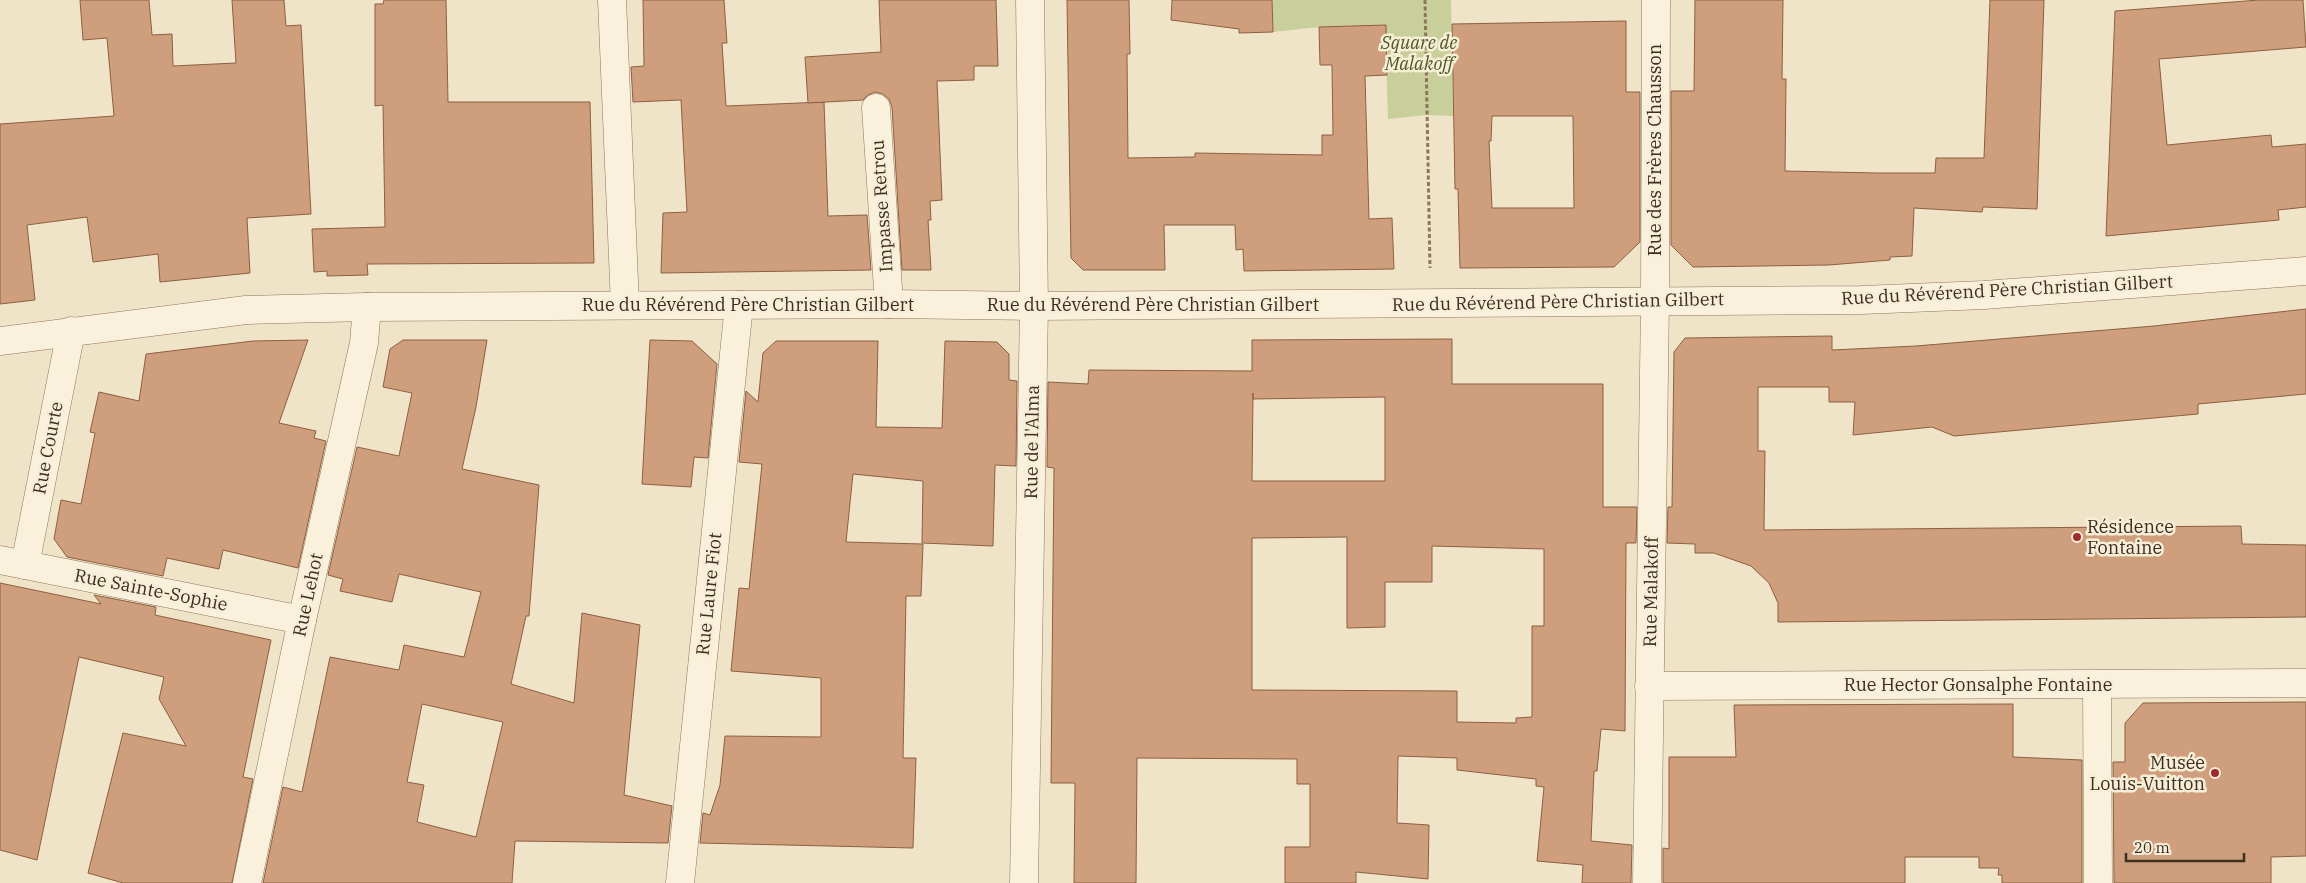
<svg xmlns="http://www.w3.org/2000/svg" width="2306" height="883" font-family="'IBM Plex Serif',serif">
	<rect width="100%" height="100%" fill="#f0e4c8"/>
	<polygon fill="#c9cf9b" points="1272,0 1451,0 1453,116 1426,115 1388,119 1385,25 1319,27 1273,32"/>
	<g fill="#cf9f7d" stroke="#8d5f41" fill-rule="evenodd">
		<polygon points="80,0 149,0 152,35 172,34 173,66 236,63 232,0 284,0 286,26 301,25 311,214 247,218 250,273 160,282 158,254 93,262 87,217 27,225 35,300 0,304 0,124 114,116 107,38 83,40"/>
		<polygon points="384,0 446,0 448,102 590,102 594,263 367,264 368,275 327,276 327,271 314,272 312,229 385,227 383,105 375,106 375,4 383,4"/>
		<polygon points="643,0 724,0 727,43 722,43 726,106 824,102 828,216 867,215 871,270 661,273 663,213 687,212 681,100 633,102 631,67 644,66"/>
		<polygon points="879,0 996,0 998,66 974,66 974,80 937,81 942,200 930,201 931,220 928,220 931,270 902,270 892,107 889,99 883,94 875,92 868,95 863,100 808,103 805,57 881,52"/>
		<polygon points="1067,0 1129,0 1130,54 1127,54 1128,158 1195,157 1195,153 1322,155 1322,135 1333,135 1332,65 1320,65 1319,27 1386,25 1387,75 1365,76 1369,219 1392,218 1394,269 1244,271 1243,249 1236,250 1235,225 1164,225 1165,270 1083,270 1071,258"/>
		<polygon points="1172,0 1272,0 1273,32 1239,33 1239,29 1171,20"/>
		<polygon points="1695,0 1783,0 1782,79 1786,79 1785,171 1877,173 1935,173 1936,158 1984,158 1990,0 2044,0 2037,209 1983,207 1982,212 1914,208 1912,256 1890,257 1890,260 1829,265 1693,267 1671,245 1671,91 1694,91"/>
		<polygon points="2259,0 2303,0 2306,47 2159,59 2167,145 2271,135 2272,147 2306,144 2306,207 2278,210 2279,220 2106,236 2115,11"/>
		<path d="M1626,21v71h14v150l-26,25 -154,1 -2,-79h-3l-3,-165zM1492,116h81l1,92h-82l-3,-67h2z"/>
		<polygon points="2306,309 2306,394 2198,404 2198,414 1954,436 1932,427 1853,435 1855,402 1829,402 1829,387 1758,387 1758,451 1765,451 1764,530 2241,526 2242,544 2306,545 2306,617 1778,622 1778,603 1769,583 1751,566 1714,553 1695,553 1695,544 1667,543 1668,507 1672,507 1674,352 1685,338 1832,336 1832,350 1916,346 2154,326"/>
		<path d="M1452,339v45h151v123h34l-1,36h-10l-1,188 -24,-2 -4,42h-3l-3,70 41,4 -1,38h-49l1,-18 -46,-4 7,-74 -8,-1v-7l-79,-9v-12l-59,-2 -1,67 32,2 -1,54 -72,-7v11h-71v-36h25v-63h-13v-25l-160,-1 -1,125h-62l1,-100h-24l3,-315 -7,-1 1,-85 40,2 1,-14 163,1v-31zM1253,393v6l132,-2v84h-133zM1347,537v91l38,-1v-45h47v-36l112,3v77h-12v91l-16,1v5l-59,-1v-31l-205,-1v-152z"/>
		<polygon points="308,340 279,423 316,431 314,438 326,441 298,568 223,550 219,569 167,558 163,576 67,557 54,539 61,500 81,504 95,433 90,432 99,392 139,401 146,354 253,341"/>
		<path d="M403,340h84l-11,67 -14,62 77,16 -10,131h-3l-15,68 63,19 8,-90 58,12 -16,170 48,11 -4,37 -153,-2 -3,42h-249l20,-96 19,5 28,-135 69,13 5,-25 60,12 17,-65 -82,-18 -7,28 -52,-11 3,-12 -15,-4 29,-128 42,9 13,-63 -29,-6 7,-38zM422,704l81,18 -27,115 -59,-15 7,-37 -17,-3z"/>
		<polygon points="650,340 692,341 717,364 708,458 694,457 691,487 642,484"/>
		<polygon points="776,341 878,341 876,427 942,428 945,341 997,342 1009,354 1009,380 1017,381 1016,466 995,465 993,546 922,543 923,481 853,474 846,542 923,544 921,596 906,596 903,758 916,758 913,848 700,843 703,813 710,815 720,785 725,736 821,737 821,678 731,671 739,588 749,589 762,464 739,462 746,391 758,402 763,353"/>
		<polygon points="0,583 101,604 94,595 156,607 155,615 271,640 243,777 253,779 232,883 123,883 88,873 123,733 186,746 159,699 164,677 79,657 37,860 0,850"/>
		<polygon points="2306,702 2306,856 2271,857 2271,883 2114,883 2113,762 2125,762 2125,723 2143,703"/>
		<polygon points="2013,704 2013,757 2082,760 2082,883 2002,883 2002,875 1998,875 1999,868 1979,868 1979,857 1905,857 1905,883 1663,883 1663,848 1669,849 1669,757 1736,757 1734,705"/>
	</g>
	<g fill="none" stroke-linecap="round" stroke-linejoin="round">
		<defs>
			<g id="minor">
				<polyline points="612,0 625,305"/>
				<polyline points="876,108 889,304"/>
				<polyline points="0,341 246,310 367,307 889,304 1034,306 1862,300 1984,295 2306,271"/>
				<polyline points="0,560 302,620"/>
				<polyline points="25,565 71,331"/>
				<polyline points="2097,685 2098,883"/>
				<polyline points="1649,686 2306,683"/>
				<polyline points="247,883 302,620 364,343 367,307"/>
				<polyline points="680,883 739,305"/>
				<polyline points="1024,883 1034,306 1030,0"/>
				<polyline points="1647,883 1655,300 1656,0"/>
			</g>
		</defs>
		<use href="#minor" stroke="#8d765c" stroke-width="29"/>
		<polyline stroke="#8d765c" stroke-width="3" stroke-dasharray="4 2.5" stroke-linecap="butt" points="1425,0 1430,268"/>
		<use href="#minor" stroke="#faf1dc" stroke-width="28"/>
	</g>
	<g fill="#9e2a2b" stroke="#f7eed8" stroke-width="2">
		<circle cx="2077" cy="537" r="5"/>
		<circle cx="2215" cy="773" r="5"/>
	</g>
	<g text-anchor="middle" stroke-width="5" stroke-linejoin="round" paint-order="stroke">
		<g font-size="18" font-style="italic" fill="#4d5a26" stroke="#f7eed8">
			<text x="1419" y="49">Square de<tspan x="1419" dy="21">Malakoff</tspan></text>
		</g>
		<g font-size="18" fill="#3d2e20" stroke="#f7eed8">
			<text transform="translate(1655 150) rotate(-90)" y="6">Rue des Frères Chausson</text>
			<text transform="translate(882 206) rotate(-94)" y="6">Impasse Retrou</text>
			<text transform="translate(2007 290) rotate(-3)" y="6">Rue du Révérend Père Christian Gilbert</text>
			<text transform="translate(1558 302) rotate(-1)" y="6">Rue du Révérend Père Christian Gilbert</text>
			<text x="748" y="311">Rue du Révérend Père Christian Gilbert</text>
			<text x="1153" y="311">Rue du Révérend Père Christian Gilbert</text>
			<text transform="translate(1032 442) rotate(-89)" y="6">Rue de l'Alma</text>
			<text transform="translate(48 448) rotate(-79)" y="6">Rue Courte</text>
			<text transform="translate(151 590) rotate(11)" y="6">Rue Sainte-Sophie</text>
			<text transform="translate(1651 592) rotate(-89)" y="6">Rue Malakoff</text>
			<text transform="translate(709 594) rotate(-84)" y="6">Rue Laure Fiot</text>
			<text transform="translate(308 595) rotate(-78)" y="6">Rue Lehot</text>
			<text x="1978" y="691">Rue Hector Gonsalphe Fontaine</text>
		</g>
		<g font-size="18" fill="#3d2e20" stroke="#f7eed8" text-anchor="start">
			<text x="2087" y="533">Résidence<tspan x="2087" dy="21">Fontaine</tspan></text>
			<text x="2205" y="769" text-anchor="end">Musée<tspan x="2205" dy="21">Louis-Vuitton</tspan></text>
		</g>
	</g>
	<path d="M2126 853v8h118v-8" fill="none" stroke="#3d2e20" stroke-width="2.5"/>
	<text x="2134" y="853" font-size="15" fill="#3d2e20" stroke="#f7eed8" stroke-width="4" paint-order="stroke">20 m</text>
</svg>
